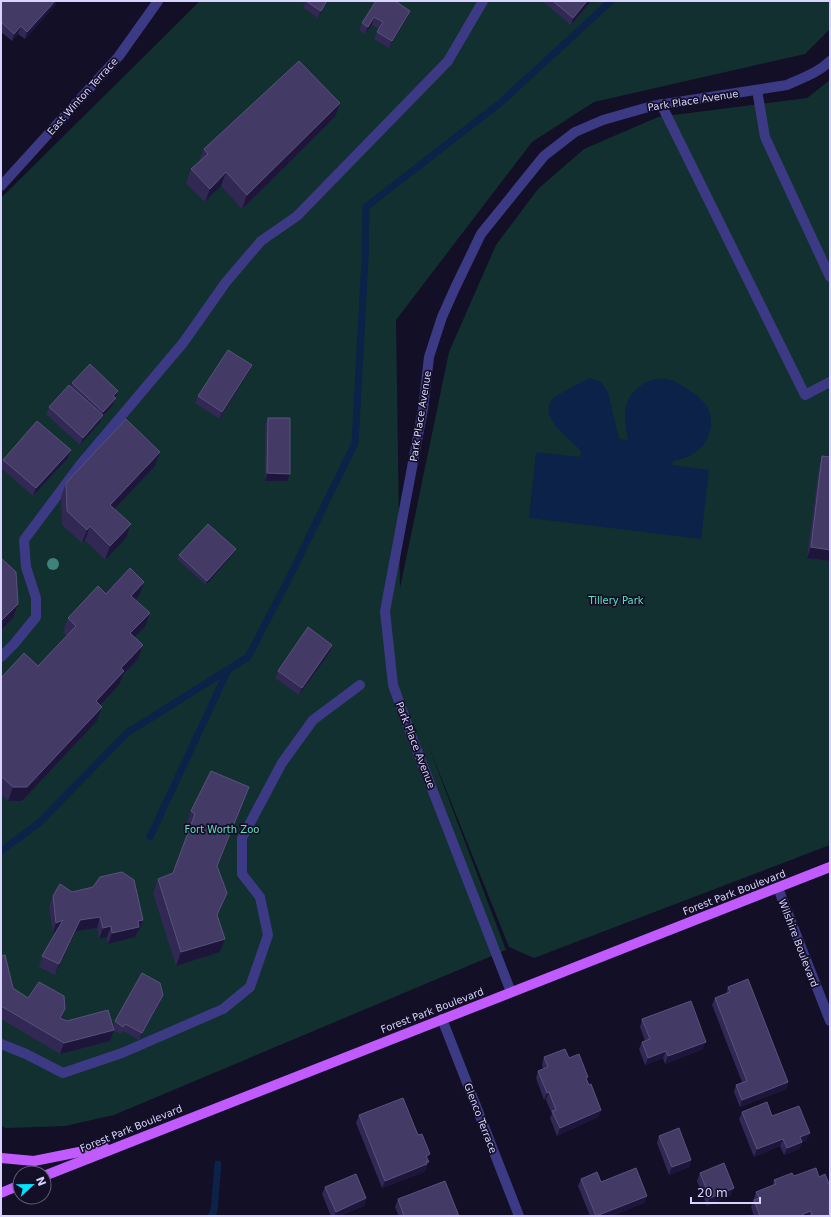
<svg xmlns="http://www.w3.org/2000/svg" width="831" height="1217" font-family="'DejaVu Sans',sans-serif">
	<rect width="100%" height="100%" fill="#130f26"/>
	<polygon fill="#12302f" points="200,1 830,1 830,29 805,54 594,102 532,142 396,320 400,588 449,352 496,245 538,189 584,149 658,117 807,98 830,80 830,845 534,958 509,947 427,742 506,950 114,1115 65,1126 6,1128 1,1126 1,198"/>
	<path fill="#0c2248" d="M589,378l12,4 7,10 11,47 9,1c-1,-9 -5,-26 -2,-34 5,-18 26,-32 45,-26 5,1 11,6 16,9 20,11 31,27 20,50 -7,14 -20,19 -34,22l-1,4 37,5 -8,69 -172,-21 7,-66 44,5 1,-6c-13,-14 -45,-34 -27,-54z"/>
	<g fill="none" stroke-linecap="round" stroke-linejoin="round">
		<g stroke="#0c2248" stroke-width="7">
			<polyline points="150,837 228,670"/>
			<polyline points="1,851 39,823 127,733 248,657 287,582 355,443 365,260 366,207 500,103 611,1"/>
			<polyline points="211,1216 214,1211 218,1164"/>
		</g>
		<g stroke="#3d3a85" stroke-width="10">
			<polyline points="757,90 765,137 830,277"/>
			<polyline points="661,104 805,395 830,382"/>
			<polyline points="1,186 119,56 158,1"/>
			<polyline points="1,657 14,644 36,617 36,598 26,567 24,540 80,465 183,343 226,282 261,241 297,216 448,61 483,1"/>
			<polyline points="778,888 830,1021"/>
			<path d="M511,992l-98,-252 -20,-55 -8,-74 38,-202 6,-52 13,-40 13,-29 26,-54 63,-78 31,-24 28,-12 49,-14 135,-21c15,-7 31,-12 43,-24"/>
			<polyline points="442,1019 519,1216"/>
			<polyline points="1,1044 26,1054 63,1073 122,1053 223,1009 250,987 268,935 260,897 242,874 242,838 282,763 313,720 360,685"/>
		</g>
		<g stroke="#c25bff" stroke-width="10">
			<polyline points="1,1158 34,1161 104,1147"/>
			<polyline points="44,1176 830,867"/>
			<polyline points="1,1193 20,1185"/>
		</g>
	</g>
	<circle fill="#3d827b" cx="53" cy="564" r="6"/>
	<g fill="#312854">
		<polygon points="1,1 56,4 25,39 18,34 12,41 1,32"/>
		<polygon points="306,1 328,1 318,18 303,8"/>
		<polygon points="376,1 410,11 407,18 389,48 374,39 377,32 379,29 372,25 365,34 359,30 362,23"/>
		<polygon points="543,1 591,1 571,25 543,2"/>
		<polygon points="335,117 242,209 221,186 205,202 186,183 191,169 199,161 204,149"/>
		<polygon points="249,372 219,419 195,403 198,396"/>
		<polygon points="72,383 116,398 113,405 102,417 100,422 80,445 46,414 49,407 71,387"/>
		<polygon points="268,418 290,474 287,481 265,481 265,426"/>
		<polygon points="71,450 68,458 33,496 1,468 1,465 3,460"/>
		<polygon points="822,456 830,457 830,561 807,558 819,467"/>
		<polygon points="155,466 114,509 131,524 126,538 105,560 85,540 82,543 62,525 61,497 66,483"/>
		<polygon points="236,549 234,553 206,585 177,559 179,555"/>
		<polygon points="106,594 139,596 135,600 145,627 135,637 143,645 138,659 123,675 119,685 100,705 97,721 22,801 8,801 1,794 1,678 38,666 67,636 63,632 68,618"/>
		<polygon points="330,652 299,695 275,678 278,671"/>
		<polygon points="249,787 217,867 222,906 217,917 220,952 176,966 153,893 158,879 173,873 190,827 186,825 191,811"/>
		<polygon points="72,892 143,920 139,931 138,931 135,937 108,944 107,937 99,939 97,928 76,931 55,975 39,967 42,956 56,932 53,933 49,907 53,896"/>
		<polygon points="1,956 13,988 28,998 65,1009 61,1018 67,1021 113,1027 115,1021 163,995 160,1002 139,1040 123,1031 121,1034 113,1030 110,1041 60,1054 1,1019"/>
		<polygon points="728,987 788,1082 786,1089 740,1107 734,1092 736,1085 742,1082 712,1005 715,998 726,994"/>
		<polygon points="642,1019 703,1049 665,1064 663,1058 645,1065 639,1049 642,1042 645,1041 640,1027"/>
		<polygon points="544,1057 569,1058 587,1080 601,1110 598,1117 557,1136 550,1118 552,1114 546,1100 544,1100 536,1078 538,1071 543,1069 542,1064"/>
		<polygon points="742,1112 772,1116 807,1140 802,1142 799,1149 784,1155 780,1146 754,1157 739,1119"/>
		<polygon points="359,1115 428,1160 426,1169 424,1172 382,1188 356,1123"/>
		<polygon points="659,1136 691,1160 689,1167 669,1175 657,1143"/>
		<polygon points="700,1173 731,1195 707,1206 697,1181"/>
		<polygon points="794,1176 830,1216 754,1216 751,1207 756,1192 773,1185 774,1180"/>
		<polygon points="581,1179 647,1196 644,1203 612,1216 590,1216 578,1186"/>
		<polygon points="325,1187 366,1198 364,1206 340,1216 331,1216 322,1194"/>
		<polygon points="398,1199 459,1216 399,1216 395,1207"/>
	</g>
	<g fill="#1d163a">
		<polygon points="55,1 57,1 56,4 25,39 27,32"/>
		<polygon points="327,1 328,1 318,18 321,11"/>
		<polygon points="587,1 591,1 571,25 573,18"/>
		<polygon points="410,11 407,18 389,48 392,41"/>
		<polygon points="374,17 372,25 365,34 368,27"/>
		<polygon points="21,26 18,34 12,41 14,34"/>
		<polygon points="340,103 335,117 242,209 247,195"/>
		<polygon points="226,172 221,186 205,202 210,189"/>
		<polygon points="252,365 249,372 219,419 222,412"/>
		<polygon points="118,391 115,398 113,396"/>
		<polygon points="116,398 113,405 102,417 100,422 80,445 83,438 101,417 103,412"/>
		<polygon points="71,450 68,458 33,496 36,488"/>
		<polygon points="160,452 155,466 105,519 110,505"/>
		<polygon points="267,473 290,474 287,481 265,481"/>
		<polygon points="131,524 126,538 105,560 110,546"/>
		<polygon points="90,526 85,540 82,543 87,530"/>
		<polygon points="811,547 830,550 830,561 807,558"/>
		<polygon points="236,549 234,553 206,585 207,581"/>
		<polygon points="144,582 139,596 126,610 131,596"/>
		<polygon points="18,604 13,618 1,630 1,621"/>
		<polygon points="150,613 145,627 125,647 130,633"/>
		<polygon points="143,645 138,659 123,675 119,685 91,715 96,701 121,668"/>
		<polygon points="332,645 330,652 299,695 302,688"/>
		<polygon points="102,707 97,721 22,801 8,801 13,787"/>
		<polygon points="249,787 244,801 212,880 217,866"/>
		<polygon points="227,893 222,906 212,929 217,915"/>
		<polygon points="100,917 97,928 76,931 55,975 59,964 80,920"/>
		<polygon points="63,920 59,931 53,933 56,923"/>
		<polygon points="143,920 139,931 138,931 135,937 108,944 112,933 138,921"/>
		<polygon points="111,926 107,937 99,939 103,928"/>
		<polygon points="225,939 220,952 176,966 181,952"/>
		<polygon points="163,995 160,1002 139,1040 142,1033"/>
		<polygon points="65,1009 61,1019 60,1018"/>
		<polygon points="114,1030 110,1041 60,1054 64,1043"/>
		<polygon points="706,1042 703,1049 665,1064 668,1056"/>
		<polygon points="666,1051 663,1058 645,1065 648,1058"/>
		<polygon points="788,1082 786,1089 740,1107 742,1100"/>
		<polygon points="549,1092 546,1100 544,1100 547,1093"/>
		<polygon points="601,1110 598,1117 557,1136 560,1128"/>
		<polygon points="810,1133 807,1140 802,1142 799,1149 784,1155 787,1148 800,1137"/>
		<polygon points="783,1139 780,1146 754,1157 757,1149"/>
		<polygon points="430,1154 427,1162 426,1156"/>
		<polygon points="691,1160 689,1167 669,1175 672,1167"/>
		<polygon points="429,1162 424,1172 382,1188 385,1181"/>
		<polygon points="734,1188 731,1195 707,1206 710,1198"/>
		<polygon points="647,1196 644,1203 612,1216 596,1216"/>
		<polygon points="366,1198 364,1206 340,1216 334,1216 336,1212"/>
		<polygon points="811,1211 809,1216 803,1216 803,1214"/>
	</g>
	<g fill="#433a66" stroke="#5a527e">
		<polygon points="1,1 55,1 27,32 21,26 14,34 1,22"/>
		<polygon points="306,1 327,1 321,11"/>
		<polygon points="376,1 395,1 410,11 392,41 377,32 383,22 374,17 368,27 362,23"/>
		<polygon points="553,1 587,1 573,18"/>
		<polygon points="299,61 340,103 247,195 226,172 210,189 191,169 208,154 204,149"/>
		<polygon points="228,350 252,365 222,412 198,396"/>
		<polygon points="90,364 118,391 113,396 116,398 103,412 72,383"/>
		<polygon points="69,385 103,415 83,438 49,407"/>
		<polygon points="268,418 290,418 290,474 267,473"/>
		<polygon points="126,419 160,452 110,505 131,524 110,546 90,526 87,530 67,511 66,483"/>
		<polygon points="37,421 71,450 36,488 3,460"/>
		<polygon points="822,456 830,457 830,550 811,547"/>
		<polygon points="208,524 236,549 207,581 179,555"/>
		<polygon points="1,558 16,572 18,604 1,621"/>
		<polygon points="130,568 144,582 131,596 150,613 130,633 143,645 121,668 124,671 96,701 102,707 27,787 13,787 1,776 1,678 24,653 38,666 76,626 68,618 98,586 106,594"/>
		<polygon points="308,627 332,645 302,688 278,671"/>
		<polygon points="211,771 249,787 217,866 227,893 217,915 225,939 181,952 158,879 173,873 195,814 191,811"/>
		<polygon points="122,872 134,880 143,920 138,921 139,927 112,933 111,926 103,928 100,917 80,920 59,964 42,956 63,920 56,923 53,896 60,884 72,892 93,887 100,877"/>
		<polygon points="5,955 13,988 28,998 39,982 64,996 65,1009 60,1018 67,1021 108,1010 114,1030 64,1043 1,1006 1,956"/>
		<polygon points="142,973 160,983 163,995 142,1033 125,1024 123,1027 115,1021"/>
		<polygon points="748,979 788,1082 742,1100 736,1085 747,1081 715,998 730,992 728,987"/>
		<polygon points="691,1001 706,1042 668,1056 666,1051 648,1058 642,1042 650,1039 642,1019"/>
		<polygon points="565,1049 569,1058 579,1054 588,1077 586,1078 589,1085 591,1084 601,1110 560,1128 552,1111 556,1110 549,1092 547,1093 538,1071 548,1067 544,1057"/>
		<polygon points="403,1098 418,1135 422,1134 430,1154 426,1156 429,1162 426,1162 427,1164 385,1181 359,1115"/>
		<polygon points="767,1102 772,1116 799,1106 810,1133 800,1137 802,1142 787,1148 783,1139 757,1149 742,1112"/>
		<polygon points="679,1128 691,1160 672,1167 659,1136"/>
		<polygon points="724,1163 734,1188 710,1198 700,1173"/>
		<polygon points="636,1168 647,1196 596,1216 581,1179 597,1172 601,1182"/>
		<polygon points="816,1168 819,1177 825,1174 830,1186 830,1199 829,1200 830,1202 830,1216 812,1216 811,1211 803,1214 804,1216 765,1216 764,1215 760,1216 754,1200 759,1198 756,1192 776,1184 774,1180 792,1173 794,1176"/>
		<polygon points="356,1174 366,1198 336,1212 325,1187"/>
		<polygon points="445,1181 459,1216 404,1216 398,1199"/>
	</g>
	<g text-anchor="middle" stroke-width="3.5" stroke-linejoin="round" paint-order="stroke">
		<g font-size="10" fill="#d9d4ff" stroke="#130f26">
			<text transform="translate(82 96) rotate(-48)" y="4">East Winton Terrace</text>
			<text transform="translate(693 100) rotate(-9)" y="4">Park Place Avenue</text>
			<text transform="translate(420 416) rotate(-81)" y="4">Park Place Avenue</text>
			<text transform="translate(416 745) rotate(69)" y="4">Park Place Avenue</text>
			<text transform="translate(734 892) rotate(-21)" y="4">Forest Park Boulevard</text>
			<text transform="translate(799 943) rotate(69)" y="4">Wilshire Boulevard</text>
			<text transform="translate(432 1010) rotate(-21)" y="4">Forest Park Boulevard</text>
			<text transform="translate(481 1118) rotate(69)" y="4">Glenco Terrace</text>
			<text transform="translate(131 1128) rotate(-22)" y="4">Forest Park Boulevard</text>
		</g>
		<g font-size="10" fill="#5fe0c0" stroke="#130f26">
			<text x="616" y="604">Tillery Park</text>
			<text x="222" y="833">Fort Worth Zoo</text>
		</g>
	</g>
	<rect width="831" height="1217" fill="none" stroke="#d9d4ff" stroke-width="4"/>
	<g transform="translate(32 1185) rotate(68)"><circle r="19" fill="#130f26" stroke="#625e7d"/>
	<path d="M0-3L7 15L0 10L-7 15Z" fill="#00e5ff"/>
	<text y="-6" font-size="11" font-weight="bold" text-anchor="middle" fill="#d9d4ff">N</text>
	</g>
	<path d="M691 1197v6h69v-6" fill="none" stroke="#d9d4ff" stroke-width="2"/>
	<text x="697" y="1197" font-size="12" fill="#d9d4ff" stroke="#130f26" stroke-width="3" paint-order="stroke">20 m</text>
</svg>
